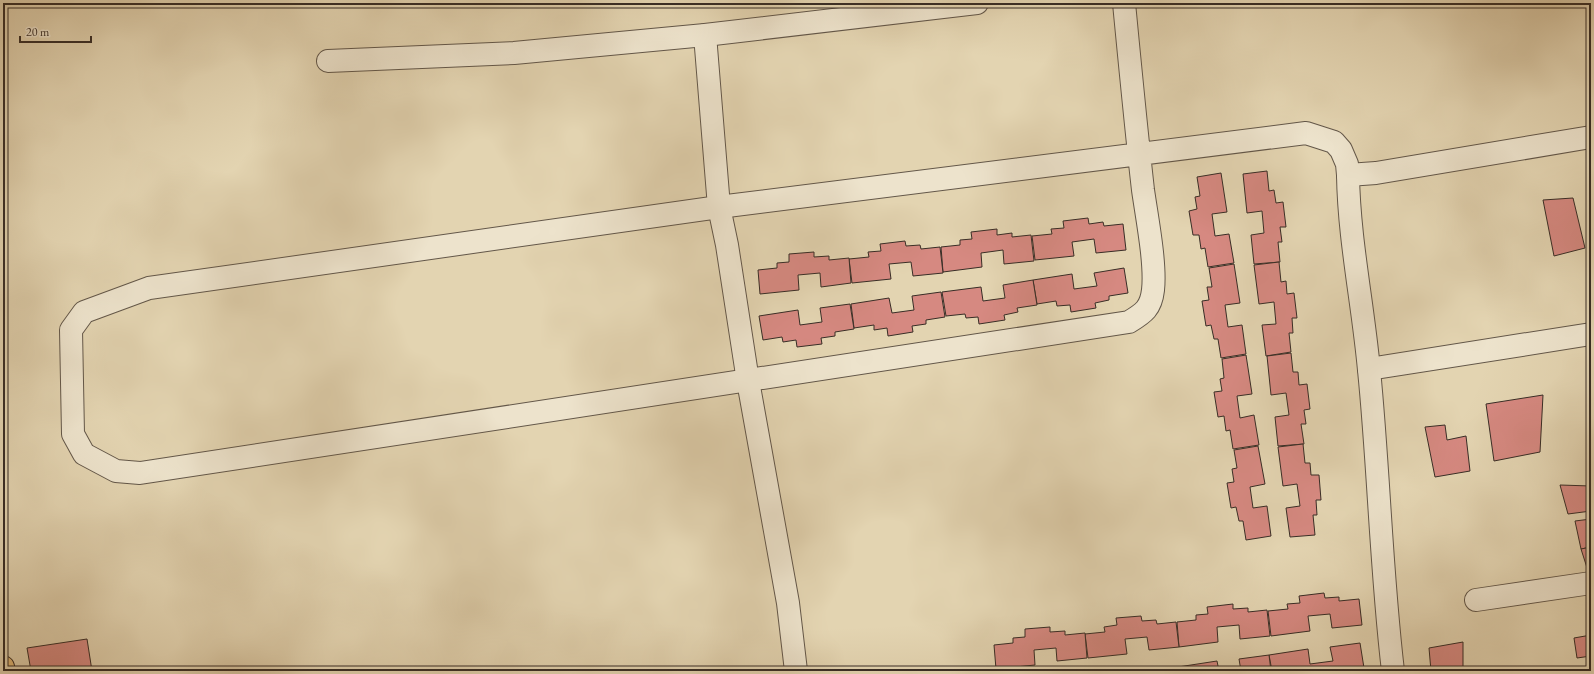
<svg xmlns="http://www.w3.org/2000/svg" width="1594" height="674" font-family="'EB Garamond',serif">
	<rect width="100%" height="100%" fill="#e3d4b1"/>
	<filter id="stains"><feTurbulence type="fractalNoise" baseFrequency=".005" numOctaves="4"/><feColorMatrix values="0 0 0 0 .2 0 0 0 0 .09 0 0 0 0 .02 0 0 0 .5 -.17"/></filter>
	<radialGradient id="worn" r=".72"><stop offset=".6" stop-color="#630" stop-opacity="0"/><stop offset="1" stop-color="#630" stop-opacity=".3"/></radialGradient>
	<g fill="#d68981" stroke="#382d26">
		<polygon points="1267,171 1269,191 1274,190 1276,203 1283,202 1286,227 1280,227 1282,242 1278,242 1280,262 1254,264 1251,235 1264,233 1262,211 1247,213 1243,174"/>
		<polygon points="1221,173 1227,212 1212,214 1215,236 1229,234 1234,263 1208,267 1205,248 1201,249 1199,235 1193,235 1189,211 1197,209 1195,197 1200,196 1197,177"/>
		<polygon points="1573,198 1585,248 1554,256 1543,200"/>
		<polygon points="1088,218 1089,224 1103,222 1104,226 1123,224 1126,250 1096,253 1094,239 1072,242 1074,256 1035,260 1032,236 1052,234 1051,229 1064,228 1063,221"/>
		<polygon points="997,229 997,235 1012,233 1012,237 1031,235 1034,261 1004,264 1003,250 981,253 982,267 943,272 941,247 960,245 960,240 972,239 971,232"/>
		<polygon points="905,241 906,246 920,245 921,249 940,247 943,273 913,276 911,262 889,264 891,279 852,283 849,259 869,257 868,252 881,251 880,244"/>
		<polygon points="814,252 814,257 829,256 829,260 849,258 851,283 821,287 820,273 798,275 799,290 760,294 758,270 777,268 777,263 789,262 789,254"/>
		<polygon points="1279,262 1281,282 1286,281 1287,294 1294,293 1297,318 1292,318 1293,333 1289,333 1291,352 1266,356 1262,325 1276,324 1274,302 1259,304 1254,265"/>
		<polygon points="1234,264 1240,303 1225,305 1228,327 1242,325 1246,354 1221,358 1218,339 1214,339 1211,325 1206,326 1202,301 1209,300 1207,287 1212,287 1209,268"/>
		<polygon points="1124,268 1128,293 1109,296 1109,300 1095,303 1096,308 1071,312 1070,305 1057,306 1056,301 1037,304 1033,280 1072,274 1074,289 1097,286 1094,273"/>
		<polygon points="1033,280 1037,305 1017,308 1018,312 1004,315 1005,320 979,324 978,317 966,318 965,314 946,316 942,292 981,287 983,301 1005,298 1003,285"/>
		<polygon points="941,292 945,317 926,320 926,324 912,326 913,332 888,336 887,328 874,330 874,325 854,328 851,304 889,298 892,313 914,310 912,296"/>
		<polygon points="850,304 854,329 835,332 835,336 821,338 822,344 797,347 796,340 783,342 782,337 763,340 759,316 798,310 800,325 822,322 820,308"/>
		<polygon points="1291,353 1293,372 1298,372 1299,385 1307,384 1310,409 1304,410 1306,424 1301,424 1304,444 1278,446 1275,417 1289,415 1286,393 1271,395 1267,356"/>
		<polygon points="1246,355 1252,394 1237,396 1240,418 1254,415 1259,445 1233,449 1230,430 1226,431 1224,416 1218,417 1214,392 1222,391 1220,379 1224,378 1222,359"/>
		<polygon points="1543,395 1540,452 1494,461 1486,404"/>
		<polygon points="1445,425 1447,440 1466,436 1470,471 1435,477 1425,427"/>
		<polygon points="1303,444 1305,463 1310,463 1311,475 1319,475 1321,500 1316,500 1317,515 1313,515 1315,535 1290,537 1286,508 1300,506 1297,484 1283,486 1278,447"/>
		<polygon points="1258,446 1265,484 1250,487 1253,508 1267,506 1271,536 1246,540 1243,521 1239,521 1236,507 1231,508 1227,483 1234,482 1232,469 1237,468 1234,450"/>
		<polygon points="1560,485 1591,486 1591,511 1568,514"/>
		<polygon points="1591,519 1591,547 1581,549 1575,521"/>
		<polygon points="1591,547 1591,574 1589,574 1581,549"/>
		<polygon points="1324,593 1325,598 1339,597 1339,601 1359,599 1362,625 1332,628 1330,614 1308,616 1310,631 1271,636 1268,611 1288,609 1287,604 1300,603 1299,596"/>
		<polygon points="1233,604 1233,609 1248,608 1248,612 1267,610 1270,636 1240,639 1239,625 1217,627 1218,642 1179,647 1177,622 1196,620 1196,615 1208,614 1207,607"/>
		<polygon points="1141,616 1142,621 1156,620 1157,624 1176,622 1179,647 1149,650 1147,637 1125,639 1127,654 1088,658 1085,634 1105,632 1104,627 1117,625 1116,618"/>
		<polygon points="1050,627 1050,632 1065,631 1065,635 1085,633 1087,658 1057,661 1056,648 1034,650 1035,665 996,669 994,645 1013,643 1013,638 1025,637 1025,629"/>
		<polygon points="1591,635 1591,656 1577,658 1574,638"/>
		<polygon points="87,639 92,671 31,671 27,648"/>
		<polygon points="1463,642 1463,671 1431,671 1429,648"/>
		<polygon points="1360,643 1364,668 1346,671 1272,671 1269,655 1308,649 1310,664 1333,661 1330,647"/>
		<polygon points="1269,655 1271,671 1241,671 1239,659"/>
		<polygon points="1217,661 1219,671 1179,671 1178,667"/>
		<polygon points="1177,667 1178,671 1148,671"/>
	</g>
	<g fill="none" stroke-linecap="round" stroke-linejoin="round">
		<defs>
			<g id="minor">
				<path d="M1124,3c6,62 12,125 19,187 4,28 13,74 10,100 -2,18 -9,23 -24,32l-989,151 -24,-2 -32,-17 -11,-20 -2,-104 13,-18 65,-24 570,-81 587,-74 28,9 7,8 6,14 1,11"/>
				<polyline points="705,35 719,207 727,245 748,381 788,603 796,671"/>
				<polyline points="328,61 514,53 705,35 977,3"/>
				<polyline points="1369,369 1591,334"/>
				<polyline points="1476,600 1591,583"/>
				<path d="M1393,671c-12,-100 -14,-201 -24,-301 -6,-66 -20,-130 -21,-195l28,-2 215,-36"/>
			</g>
			<polyline id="major" points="3,667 4,671"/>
		</defs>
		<use href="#minor" stroke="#635749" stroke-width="24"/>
		<use href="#major" stroke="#382d26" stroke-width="24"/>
		<use href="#minor" stroke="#ede3cc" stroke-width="22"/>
		<use href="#major" stroke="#e2ba78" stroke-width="22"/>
	</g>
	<rect width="1594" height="674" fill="none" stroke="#e3d4b1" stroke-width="16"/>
	<rect x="4" y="4" width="1586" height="666" fill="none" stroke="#382d26" stroke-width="2"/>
	<rect x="8" y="8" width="1578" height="658" fill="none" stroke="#382d26"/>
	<path d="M20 36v6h71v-6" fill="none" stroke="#382d26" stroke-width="2"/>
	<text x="26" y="36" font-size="12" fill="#382d26" stroke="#ede3cc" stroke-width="3" paint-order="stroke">20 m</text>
	<rect width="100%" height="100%" filter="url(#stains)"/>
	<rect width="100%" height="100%" fill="url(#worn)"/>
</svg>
